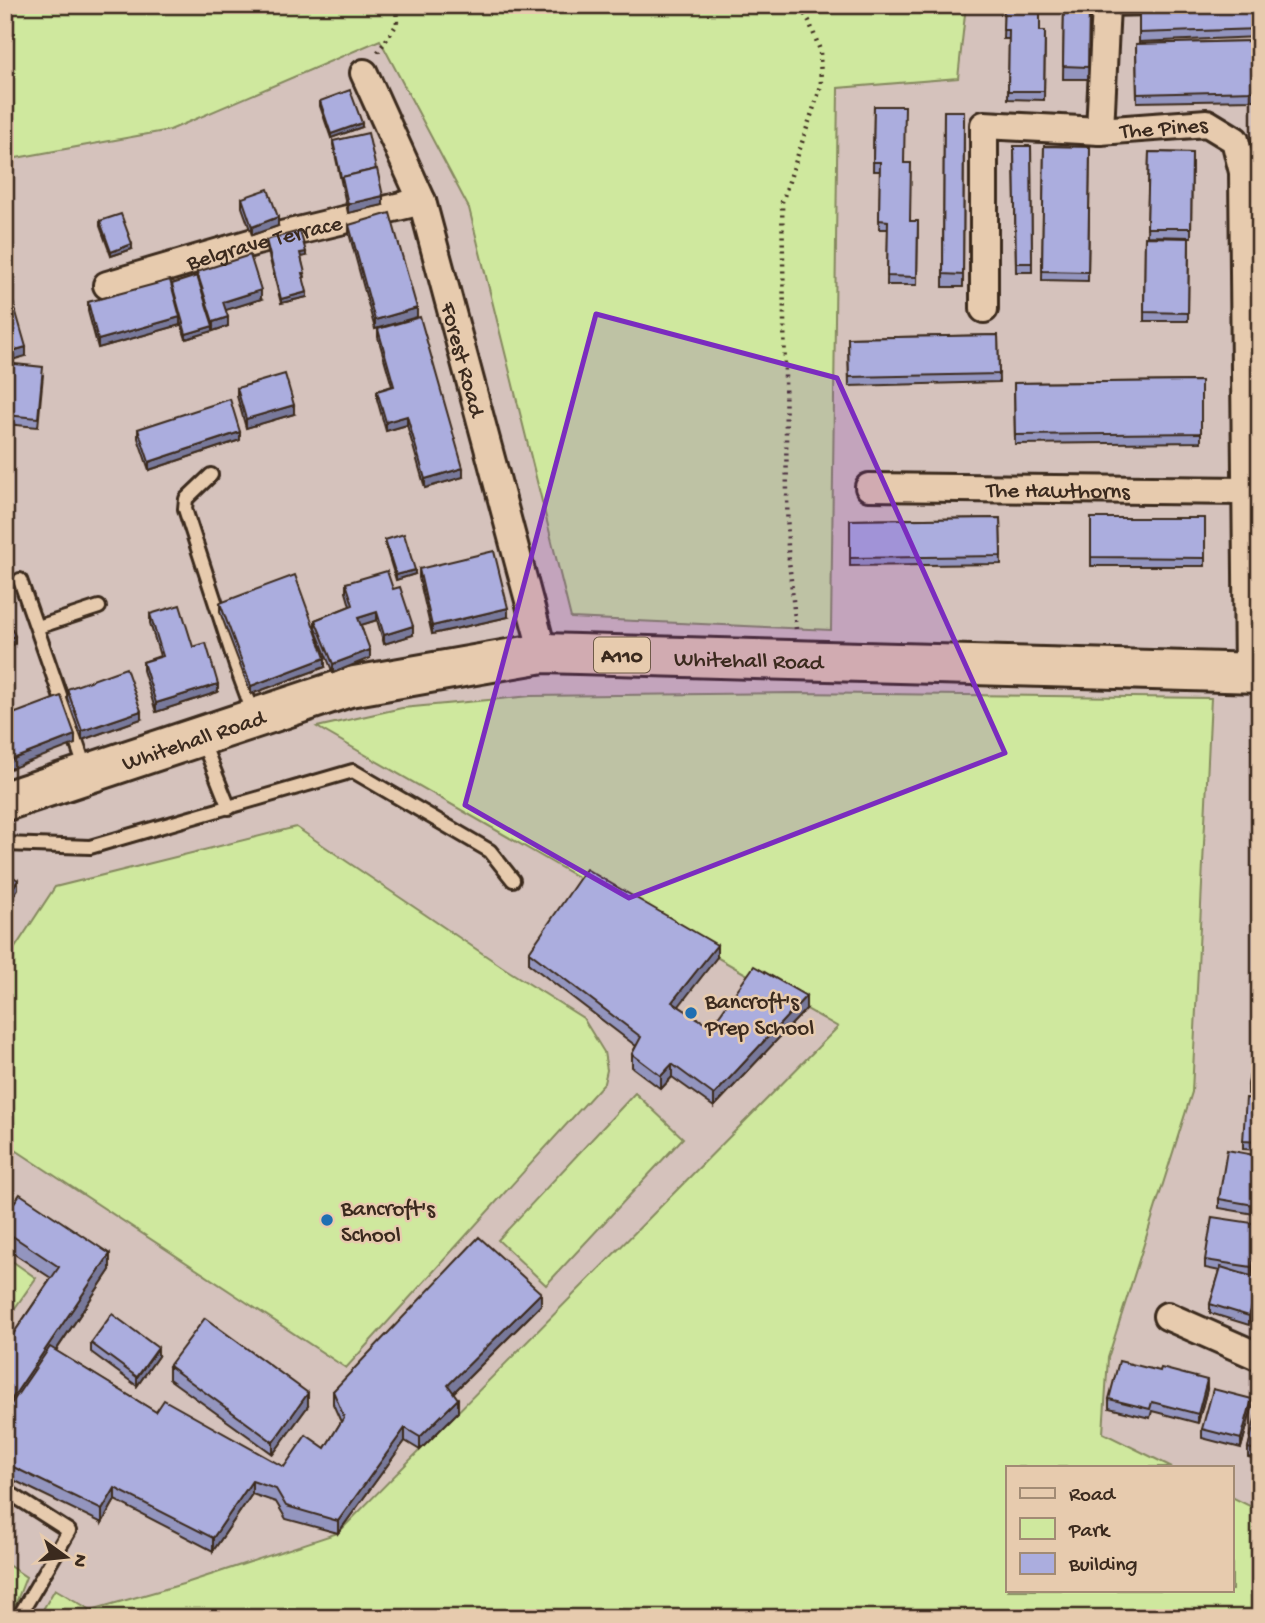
<svg xmlns="http://www.w3.org/2000/svg" width="1265" height="1623" font-family="'Gochi Hand',sans-serif">
	<rect width="100%" height="100%" fill="#d5c2bc"/>
	<filter id="ink" filterUnits="userSpaceOnUse"><feTurbulence type="fractalNoise" baseFrequency=".0143" numOctaves="2"/><feDisplacementMap in="SourceGraphic" scale="14" xChannelSelector="R" yChannelSelector="G"/><feConvolveMatrix kernelMatrix="1 2 1 2 8 2 1 2 1" color-interpolation-filters="sRGB"/></filter>
	<g filter="url(#ink)">
		<g fill="#cfe89e" stroke="#85895e" stroke-width="2">
			<polygon points="5,5 966,5 958,78 838,88 831,630 571,618 469,208 380,40 170,130 5,160"/>
			<polygon points="794,693 1211,698 1192,1092 1108,1358 1103,1433 1172,1467 1008,1467 1008,1590 1232,1590 1232,1497 1260,1511 1260,1618 38,1618 55,1589 91,1610 183,1584 338,1533 838,1027 317,727 402,708 531,696"/>
			<polygon points="296,827 504,968 583,1018 604,1052 607,1070 604,1083 346,1368 5,1143 5,963 55,887"/>
			<polygon points="635,1093 683,1138 546,1285 498,1240"/>
			<polygon points="5,1256 36,1278 5,1322"/>
			<polygon points="5,1563 26,1577 14,1608 5,1618"/>
		</g>
		<g fill="none" stroke-linecap="round" stroke-linejoin="round">
			<defs>
				<g id="lane">
					<polyline points="1106,9 1155,8"/>
					<polyline points="211,475 186,499 185,509 236,666 254,715"/>
					<polyline points="20,580 86,770"/>
					<polyline points="38,627 99,607"/>
					<polyline points="202,740 229,808"/>
					<polyline points="5,844 90,847 353,771 490,851 513,880"/>
					<polyline points="5,1490 69,1531 18,1618"/>
				</g>
				<g id="street">
					<path id="s1" d="M364,73l58,128 121,452"/>
					<polyline points="1100,131 1106,5"/>
					<path id="s2" d="M107,285l150,-44 165,-40"/>
					<path id="s3" d="M984,309v-184l116,6 107,-8 28,17 8,32 5,500"/>
					<path id="s4" d="M869,487l378,4"/>
					<polyline points="1167,1316 1260,1357"/>
				</g>
				<g id="primary">
					<path id="s5" d="M5,801l344,-114 194,-34 717,20"/>
				</g>
			</defs>
			<use href="#lane" stroke="#3b2a1e" stroke-width="18"/>
			<use href="#street" stroke="#3b2a1e" stroke-width="32"/>
			<use href="#primary" stroke="#3b2a1e" stroke-width="44"/>
			<g stroke="#3b2a1e" stroke-width="4.5" stroke-dasharray="2 5" stroke-linecap="butt">
				<polyline points="378,52 397,24 396,5"/>
				<polyline points="796,629 788,551 782,202 821,86 820,50 809,21 799,5"/>
			</g>
			<use href="#lane" stroke="#e7cbae" stroke-width="12"/>
			<use href="#street" stroke="#e7cbae" stroke-width="26"/>
			<use href="#primary" stroke="#e7cbae" stroke-width="38"/>
		</g>
		<g fill="#9395bf" stroke="#3b2a1e" stroke-width="2">
			<polygon points="1004,5 1040,31 1045,31 1044,100 1008,99 1009,39 1003,39"/>
			<polygon points="1064,5 1089,5 1088,79 1063,79"/>
			<polygon points="1258,5 1259,37 1139,42 1139,7"/>
			<polygon points="1253,41 1254,100 1137,102 1136,44"/>
			<polygon points="320,101 362,127 331,138 320,106"/>
			<polygon points="874,106 904,163 910,221 918,221 917,285 887,285 888,229 879,229 880,171 873,171"/>
			<polygon points="944,111 964,111 963,287 943,287"/>
			<polygon points="333,141 383,205 348,213 333,145"/>
			<polygon points="1014,146 1031,146 1032,272 1016,272"/>
			<polygon points="1044,146 1090,147 1088,281 1042,280"/>
			<polygon points="1149,152 1192,153 1191,237 1147,236"/>
			<polygon points="242,198 278,226 252,235 242,207"/>
			<polygon points="100,221 132,249 111,256 100,226"/>
			<polygon points="349,225 417,317 375,329 349,233"/>
			<polygon points="1145,237 1189,238 1188,321 1144,321"/>
			<polygon points="266,240 306,256 301,257 305,277 303,278 307,297 281,303 266,244"/>
			<polygon points="197,272 261,299 225,310 228,326 186,339 180,321 180,325 98,348 88,311 88,302 172,284 197,276"/>
			<polygon points="378,329 463,477 425,488 407,425 386,431 377,399 377,391 392,386 378,337"/>
			<polygon points="998,335 999,382 849,386 848,338"/>
			<polygon points="5,363 43,375 38,427 5,424"/>
			<polygon points="1201,381 1201,442 1015,444 1014,383"/>
			<polygon points="237,388 294,414 246,428 237,396"/>
			<polygon points="138,429 240,440 149,470 138,438"/>
			<polygon points="1000,518 1001,564 850,566 850,520"/>
			<rect x="1091" y="518" width="114" height="48"/>
			<polygon points="385,540 415,574 396,580 385,544"/>
			<polygon points="419,569 508,617 432,634 419,578"/>
			<polygon points="346,583 393,589 413,635 384,644 377,620 361,625 370,658 333,673 315,628 315,620 350,606 346,592"/>
			<polygon points="220,603 325,667 251,694 220,612"/>
			<polygon points="150,614 193,647 218,692 156,712 143,670 143,662 160,656 150,623"/>
			<polygon points="67,689 141,719 82,740 67,698"/>
			<rect x="1256" y="782" width="4" height="31"/>
			<polygon points="529,952 717,957 678,1006 711,1027 806,1009 714,1107 672,1077 661,1089 632,1067 632,1054 636,1046 529,964"/>
			<polygon points="1260,996 1260,1032 1257,1032"/>
			<polygon points="1260,1038 1260,1096 1248,1094 1248,1085"/>
			<polygon points="1260,1099 1260,1150 1243,1149 1243,1141"/>
			<polygon points="1260,1156 1260,1215 1219,1208 1219,1199"/>
			<polygon points="5,1216 110,1270 56,1351 156,1412 284,1467 325,1448 341,1422 333,1404 333,1391 541,1305 453,1393 458,1412 420,1450 405,1441 338,1533 286,1519 276,1502 252,1494 213,1551 115,1500 102,1523 5,1476 5,1346 51,1278 5,1248"/>
			<polygon points="1259,1233 1252,1276 1245,1275 1260,1288 1249,1325 1210,1313 1210,1304 1220,1271 1205,1268 1205,1260"/>
			<polygon points="91,1343 158,1356 137,1386 91,1352"/>
			<polygon points="169,1366 308,1406 273,1454 169,1379"/>
			<polygon points="1207,1389 1198,1423 1152,1411 1150,1418 1109,1408 1109,1399"/>
			<polygon points="1260,1407 1260,1460 1248,1457 1248,1448"/>
			<polygon points="1252,1408 1241,1448 1202,1438 1202,1429"/>
		</g>
		<g fill="#78799b" stroke="#3b2a1e" stroke-width="2">
			<polygon points="362,123 362,127 331,138 331,134"/>
			<polygon points="383,196 383,205 348,213 348,204"/>
			<polygon points="278,217 278,226 252,235 252,227"/>
			<polygon points="132,244 132,249 111,256 111,252"/>
			<polygon points="306,252 306,256 300,257 300,253"/>
			<polygon points="261,290 261,299 223,311 223,302"/>
			<polygon points="307,292 307,297 281,303 281,299"/>
			<polygon points="417,308 417,317 375,329 375,320"/>
			<polygon points="180,317 180,325 98,348 98,340"/>
			<polygon points="228,317 228,326 213,331 213,322"/>
			<polygon points="213,326 213,331 186,339 186,334"/>
			<polygon points="26,347 26,356 5,362 5,353"/>
			<polygon points="294,405 294,414 246,428 246,419"/>
			<polygon points="407,416 407,425 386,431 386,422"/>
			<polygon points="240,432 240,440 149,470 149,462"/>
			<polygon points="463,468 463,477 425,488 425,479"/>
			<polygon points="415,570 415,574 396,580 396,575"/>
			<polygon points="508,608 508,617 432,634 432,626"/>
			<polygon points="377,612 377,620 358,626 358,618"/>
			<polygon points="413,626 413,635 384,644 384,635"/>
			<polygon points="15,636 15,644 5,649 5,640"/>
			<polygon points="370,650 370,658 333,673 333,664"/>
			<polygon points="325,658 325,667 251,694 251,686"/>
			<polygon points="218,684 218,692 156,712 156,703"/>
			<polygon points="141,711 141,719 82,740 82,731"/>
			<polygon points="75,735 75,744 5,771 5,762"/>
			<polygon points="18,880 18,889 5,908 5,899"/>
			<polygon points="717,945 717,957 672,1015 672,1002"/>
			<polygon points="806,996 806,1009 714,1107 714,1095"/>
			<polygon points="672,1064 672,1077 661,1089 661,1076"/>
			<polygon points="1259,1224 1259,1233 1252,1276 1252,1267"/>
			<polygon points="110,1254 110,1270 5,1426 5,1409"/>
			<polygon points="1260,1279 1260,1288 1249,1325 1249,1316"/>
			<polygon points="541,1293 541,1305 448,1398 448,1385"/>
			<polygon points="158,1348 158,1356 137,1386 137,1377"/>
			<polygon points="1207,1380 1207,1389 1198,1423 1198,1414"/>
			<polygon points="308,1393 308,1406 273,1454 273,1442"/>
			<polygon points="458,1399 458,1412 420,1450 420,1437"/>
			<polygon points="1252,1399 1252,1408 1241,1448 1241,1439"/>
			<polygon points="405,1428 405,1441 338,1533 338,1521"/>
			<polygon points="252,1481 252,1494 213,1551 213,1538"/>
			<polygon points="115,1488 115,1500 102,1523 102,1510"/>
		</g>
		<g fill="#abadde" stroke="#3b2a1e" stroke-width="2">
			<polygon points="1004,5 1040,5 1040,31 1045,31 1044,91 1008,91 1009,30 1003,30"/>
			<polygon points="1064,5 1089,5 1088,67 1063,66"/>
			<polygon points="1196,5 1258,5 1259,29 1139,33 1139,7"/>
			<polygon points="1253,41 1254,91 1137,94 1136,44"/>
			<polygon points="350,90 362,123 331,134 320,101"/>
			<polygon points="874,106 905,106 904,163 911,163 910,221 918,221 917,277 887,276 888,221 879,220 880,162 873,162"/>
			<polygon points="944,111 964,111 963,275 943,274"/>
			<polygon points="368,133 376,169 342,177 342,182 333,141"/>
			<polygon points="1014,146 1031,146 1032,263 1016,263"/>
			<polygon points="1044,146 1090,147 1088,272 1042,271"/>
			<polygon points="1149,152 1192,153 1191,228 1147,228"/>
			<polygon points="377,169 383,196 348,204 342,177"/>
			<polygon points="268,189 278,217 252,227 242,198"/>
			<polygon points="390,213 417,308 375,320 349,225"/>
			<polygon points="121,214 132,244 111,252 100,221"/>
			<polygon points="300,231 306,252 300,253 305,273 302,273 307,292 281,299 266,240"/>
			<polygon points="1145,237 1189,238 1188,313 1144,312"/>
			<polygon points="250,255 261,290 223,302 228,317 213,322 197,272"/>
			<polygon points="5,274 26,347 5,353"/>
			<polygon points="197,276 213,326 186,334 172,284"/>
			<polygon points="170,280 180,317 98,340 88,302"/>
			<polygon points="420,317 463,468 425,479 407,416 386,422 377,391 394,386 378,329"/>
			<polygon points="998,335 999,374 849,377 848,338"/>
			<polygon points="5,363 43,367 38,418 5,415"/>
			<polygon points="285,374 294,405 246,419 237,388"/>
			<polygon points="1201,381 1201,433 1015,435 1014,383"/>
			<polygon points="230,399 240,432 149,462 138,429"/>
			<polygon points="1000,518 1001,556 850,558 850,520"/>
			<polygon points="1091,518 1205,518 1205,558 1091,557"/>
			<polygon points="404,534 415,570 396,575 385,540"/>
			<polygon points="494,551 508,608 432,626 419,569"/>
			<polygon points="387,571 393,589 400,587 413,626 384,635 377,612 358,618 370,650 333,664 315,620 353,605 346,583"/>
			<polygon points="295,575 325,658 251,686 220,603"/>
			<polygon points="180,605 193,647 206,643 218,684 156,703 143,662 163,656 150,614"/>
			<polygon points="5,612 15,636 5,640"/>
			<polygon points="126,668 141,711 82,731 67,689"/>
			<polygon points="61,696 75,735 5,762 5,717"/>
			<rect x="1256" y="782" width="4" height="22"/>
			<polygon points="586,869 717,945 672,1002 711,1027 754,966 806,996 714,1095 672,1064 661,1076 632,1054 641,1037 529,952"/>
			<polygon points="5,872 18,880 5,899"/>
			<polygon points="1260,996 1260,1023 1257,1023"/>
			<polygon points="1256,1037 1260,1038 1260,1087 1248,1085"/>
			<polygon points="1246,1098 1260,1099 1260,1142 1243,1141"/>
			<polygon points="1227,1150 1260,1156 1260,1206 1219,1199"/>
			<polygon points="20,1194 110,1254 5,1409 5,1346 59,1267 5,1231 5,1216"/>
			<polygon points="1212,1217 1259,1224 1252,1267 1205,1260"/>
			<polygon points="479,1237 541,1293 448,1385 458,1399 420,1437 405,1428 338,1521 286,1506 276,1489 252,1481 213,1538 115,1488 102,1510 5,1463 5,1413 50,1347 156,1412 164,1400 284,1467 306,1435 325,1448 344,1417 333,1391"/>
			<polygon points="1221,1267 1260,1279 1249,1316 1210,1304"/>
			<polygon points="112,1314 158,1348 137,1377 91,1343"/>
			<polygon points="205,1318 308,1393 273,1442 169,1366"/>
			<polygon points="1119,1361 1160,1371 1161,1368 1207,1380 1198,1414 1152,1402 1150,1409 1109,1399"/>
			<polygon points="1213,1389 1252,1399 1241,1439 1202,1429"/>
			<polygon points="1258,1406 1260,1407 1260,1451 1248,1448"/>
		</g>
	</g>
	<path fill="#7b2cbf" fill-opacity="0.2" stroke="#7b2cbf" stroke-width="5" stroke-linejoin="round" d="M596,314l241,64 168,375 -376,145 -164,-93z"/>
	<g fill="#1f6fb2" stroke="#e7cbae" stroke-width="2.5">
		<circle cx="691" cy="1013" r="7"/>
		<circle cx="327" cy="1220" r="7"/>
	</g>
	<g text-anchor="middle" stroke-width="5" stroke-linejoin="round" paint-order="stroke">
		<rect fill="#e7cbae" stroke="#6f5a49" stroke-width="2" x="594" y="637.5" width="56" height="35" rx="5"/>
		<g font-size="21" font-weight="bold" fill="#3b2a1e">
			<text x="622" y="662">A110</text>
		</g>
		<g font-size="23" fill="#3b2a1e" stroke="#e7cbae">
			<text dy="8" stroke="none"><textPath href="#s3" startOffset="364">The Pines</textPath></text>
			<text dy="8" stroke="none"><textPath href="#s2" startOffset="163">Belgrave Terrace</textPath></text>
			<text dy="8" stroke="none"><textPath href="#s1" startOffset="304">Forest Road</textPath></text>
			<text dy="8" stroke="none"><textPath href="#s4" startOffset="189">The Hawthorns</textPath></text>
			<text dy="8" stroke="none"><textPath href="#s5" startOffset="765">Whitehall Road</textPath></text>
			<text dy="8" stroke="none"><textPath href="#s5" startOffset="198">Whitehall Road</textPath></text>
		</g>
		<g font-size="23" fill="#3b2a1e" stroke="#e7cbae" text-anchor="start">
			<text x="705" y="1008">Bancroft's<tspan x="705" dy="26">Prep School</tspan></text>
			<text x="341" y="1215">Bancroft's<tspan x="341" dy="26">School</tspan></text>
		</g>
	</g>
	<rect width="1265" height="1623" fill="none" stroke="#e7cbae" stroke-width="28"/>
	<rect x="14" y="14" width="1237" height="1595" fill="none" stroke="#3b2a1e" stroke-width="2.5" filter="url(#ink)"/>
	<rect x="1006" y="1466" width="228" height="126" fill="#e7cbae" stroke="#a28b74" stroke-width="2"/>
	<rect x="1020" y="1488" width="35" height="10" fill="#e7cbae" stroke="#a28b74" stroke-width="2"/>
	<text x="1069" y="1500" font-size="21" fill="#3b2a1e">Road</text>
	<rect x="1020" y="1518" width="35" height="21" fill="#cfe89e" stroke="#a28b74" stroke-width="2"/>
	<text x="1069" y="1536" font-size="21" fill="#3b2a1e">Park</text>
	<rect x="1020" y="1553" width="35" height="21" fill="#abadde" stroke="#a28b74" stroke-width="2"/>
	<text x="1069" y="1570" font-size="21" fill="#3b2a1e">Building</text>
	<g transform="translate(66 1557) rotate(105)" stroke="#e7cbae" stroke-width="5" paint-order="stroke">
	<path d="M0-5L12 26L0 18L-12 26Z" fill="#3b2a1e"/>
	<text y="-10" font-size="19" font-weight="bold" text-anchor="middle" fill="#3b2a1e">N</text>
	</g>
</svg>
